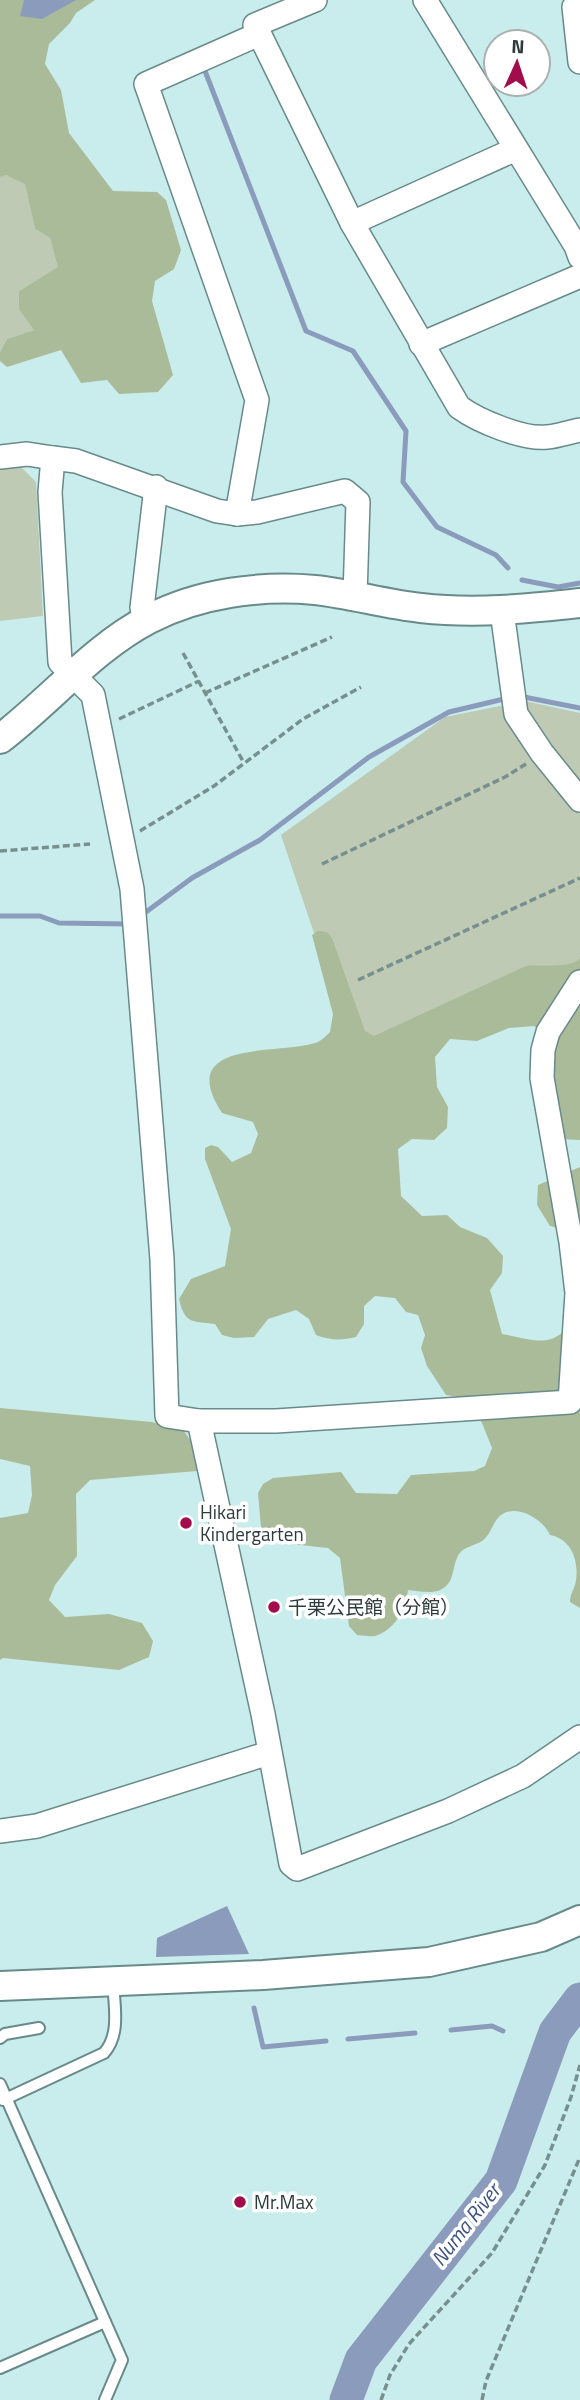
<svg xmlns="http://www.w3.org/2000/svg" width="580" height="2400" font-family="'Titillium Web','Noto Sans JP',sans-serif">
	<rect width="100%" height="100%" fill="#c9eded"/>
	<g fill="#becab3">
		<polygon points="6,174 25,183 35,229 50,238 59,267 19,291 34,330 7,339 0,352 0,177"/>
		<polygon points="21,467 36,482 43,616 0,621 0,469"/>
		<polygon points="525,701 580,713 580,967 355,1055 281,835 445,717"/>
	</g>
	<g fill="#ab9">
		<polygon points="0,0 95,0 76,13 70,23 49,44 45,64 61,90 69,133 113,191 157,192 166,200 181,250 174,269 155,281 152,301 173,375 158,392 119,394 107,380 81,383 61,350 7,367 0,361 0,352 7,339 34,330 19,309 19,291 58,267 50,238 35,229 25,184 6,175 0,177"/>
		<path d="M318,931l9,1 5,6 33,93 9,5 152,-70c18,-2 40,3 54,-7v181l-22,-1 -10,-67 5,-31 -19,-15 -25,2 -32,13 -27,-2 -15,18 2,30 11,20 -1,21 -13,12 -22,-1 -14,10 3,47 21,20 25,-1 13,12 27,11 16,18 -1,17 -12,17 12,44c42,8 53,16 78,-24v298l-10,-6c0,-9 5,-13 6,-22 3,-20 -5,-41 -26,-45 -6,-15 -33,-32 -49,-20 -8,6 -10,20 -19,26 -8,5 -17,5 -23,13 -8,13 -3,29 -19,36 -8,4 -23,1 -32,0 -2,19 -13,40 -33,46 -5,1 -13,-1 -18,-1l-8,-9 -9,-68 -12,-10 -56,-6 -11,-15 -3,-34 5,-9 10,-6 68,-6 15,21 41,1 14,-19 63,-4 11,-5 7,-18 -10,-25 -17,-25 -19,-3 -19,-29 -6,-18 4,-13 -7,-20 -12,-3 -11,-14 -20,-2 -11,10v18l-8,13c-15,4 -27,3 -40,-2l-7,-16 -13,-9 -28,9 -14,18 -20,1 -12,-3 -7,-11c-24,-3 -30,0 -36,-25l12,-20 34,-13 6,-37 -26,-70v-11l6,-3 7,2 14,15 19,-9 7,-19 -5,-12 -31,-9c-49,-76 59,-57 96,-71 4,-2 9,-7 12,-10l3,-18 -21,-79z"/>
		<polygon points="580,1167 580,1259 576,1232 550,1226 537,1205 538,1185"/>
		<polygon points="0,1408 152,1422 184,1431 199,1453 197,1471 90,1480 76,1494 77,1556 55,1585 49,1600 65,1617 109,1614 142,1623 153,1641 149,1657 119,1670 3,1658 0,1660 0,1518 28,1513 32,1495 30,1466 0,1459"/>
	</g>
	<g fill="#8a9bbb">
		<polygon points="24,0 76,0 42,19 20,16"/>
		<polygon points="227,1906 249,1954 156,1957 157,1938"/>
	</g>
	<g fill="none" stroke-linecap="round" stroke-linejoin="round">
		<g stroke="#8a9bbb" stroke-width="5">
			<polyline points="205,71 306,331 353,351 406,431 403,482 437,527 496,555 508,568"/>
			<polyline points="522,580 558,587 580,583"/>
			<polyline points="524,697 580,708"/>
			<polyline points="146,912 192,878 260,840 369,757 449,712 504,699"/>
			<polyline points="0,916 40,916 59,923 127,924"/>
			<polyline points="254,2008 263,2047 326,2041"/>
			<polyline points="451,2030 492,2026 503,2031"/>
			<polyline points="348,2039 415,2033"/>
		</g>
		<polyline stroke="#8a9bbb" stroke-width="33" points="346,2400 361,2360 501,2181 555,2032 580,1999"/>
		<defs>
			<g id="service">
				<polyline points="0,2038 5,2034 39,2028"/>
				<polyline points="0,2084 122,2360 105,2400"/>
				<path d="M3,2100l101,-47c17,-19 10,-48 9,-72"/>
				<polyline points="0,2368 105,2322"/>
			</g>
			<g id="minor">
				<path d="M315,0l-60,25 97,198 107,184c19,14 65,33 88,30 11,-1 22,-5 33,-7"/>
				<polyline points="425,0 576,246 580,257"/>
				<polyline points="580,2 574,7 580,62"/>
				<polyline points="259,34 146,84 257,400 237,514 257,512 345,491 358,502 355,596"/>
				<polyline points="352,223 516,149"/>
				<polyline points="421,344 580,276"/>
				<polyline points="0,457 27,454 53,458 50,492 60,662 93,695 132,889 162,1259 167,1416 199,1421 276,1421 570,1402 577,1293 571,1242 542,1078 543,1050 548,1032 580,982"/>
				<polyline points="53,458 76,461 217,511 237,514"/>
				<polyline points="502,611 516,714 542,753 580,800"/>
				<polyline points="150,618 142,608 156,487"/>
				<polyline points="199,1421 263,1714 291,1864 297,1869 448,1811 523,1776 580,1737"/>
				<polyline points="0,1831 37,1826 269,1753"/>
			</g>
			<g id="tertiary">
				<path d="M0,739c50,-38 93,-91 149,-120 50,-26 111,-34 166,-29 36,4 70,14 106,18 53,6 106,1 159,-5"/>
				<polyline points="0,1986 263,1975 429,1962 541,1937 580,1920"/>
			</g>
		</defs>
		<use href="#service" stroke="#688a8a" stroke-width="14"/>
		<use href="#minor" stroke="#688a8a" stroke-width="26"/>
		<use href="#tertiary" stroke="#688a8a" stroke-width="32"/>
		<g stroke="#778f8f" stroke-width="3.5" stroke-dasharray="7 3.5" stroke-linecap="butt">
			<polyline points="183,653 244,763"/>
			<polyline points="205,693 332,637"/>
			<polyline points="119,719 199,681"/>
			<polyline points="140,831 214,786 303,719 361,687"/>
			<polyline points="0,851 90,844"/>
			<polyline points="322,864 505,777 526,764"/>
			<polyline points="358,980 580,878"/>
			<polyline points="381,2400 390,2375 409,2344 492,2253 545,2165 571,2097 580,2065"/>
			<polyline points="482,2400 486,2381 580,2157"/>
		</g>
		<use href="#service" stroke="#fff" stroke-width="10"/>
		<use href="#minor" stroke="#fff" stroke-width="23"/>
		<use href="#tertiary" stroke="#fff" stroke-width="28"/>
	</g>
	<g fill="#a20c4d" stroke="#fff" stroke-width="2.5">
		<circle cx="186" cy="1523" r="7"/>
		<circle cx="274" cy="1607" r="7"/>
		<circle cx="240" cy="2202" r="7"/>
	</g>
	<g text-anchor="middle" stroke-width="7" stroke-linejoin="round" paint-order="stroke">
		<g font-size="19" fill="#2d3b3b" stroke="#fff" text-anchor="start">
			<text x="200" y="1519">Hikari<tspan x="200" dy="22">Kindergarten</tspan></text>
			<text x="288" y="1614">千栗公民館（分館）</text>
			<text x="254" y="2209">Mr.Max</text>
		</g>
		<g font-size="21" font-style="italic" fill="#3d5482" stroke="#fff">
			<text transform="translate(466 2225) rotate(-52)" y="7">Numa River</text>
		</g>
	</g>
	<g transform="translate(517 63) rotate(3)"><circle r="33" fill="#ffffff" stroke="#abb1b1" stroke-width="2"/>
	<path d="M0-5L12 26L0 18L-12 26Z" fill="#a20c4d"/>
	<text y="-10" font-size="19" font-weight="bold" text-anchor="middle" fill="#2d3b3b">N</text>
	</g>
</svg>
